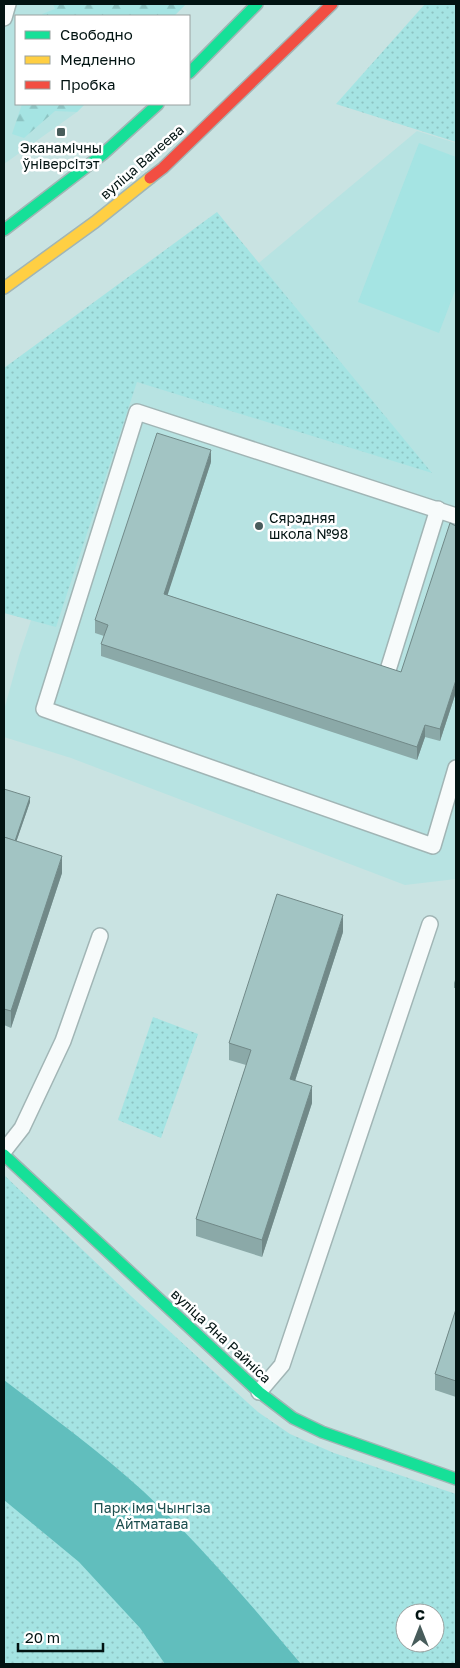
<svg xmlns="http://www.w3.org/2000/svg" width="460" height="1668" font-family="'Golos Text',sans-serif">
	<defs>
		<pattern id="grass-dots" width="8" height="8" patternUnits="userSpaceOnUse" patternTransform="scale(1.25)"><rect width="8" height="8" fill="#a5e4e3"/><path d="M2 2h.1M6 6h.1" fill="none" stroke="#8cc3c2" stroke-width="1.8" stroke-linecap="round"/></pattern>
		<pattern id="forest-firs" width="22" height="20" patternUnits="userSpaceOnUse" patternTransform="scale(1.25)"><rect width="22" height="20" fill="#a5e4e3"/><path d="M5 1l3.5 6h-7zM16 11l3.5 6h-7z" fill="#8cc3c2"/></pattern>
	</defs>
	<rect width="100%" height="100%" fill="#c9e3e2"/>
	<g fill="#b7e3e2">
		<polygon points="4,4 186,4 174,16 16,16 16,104 85,104 77,112 4,164"/>
		<polygon points="417,131 456,143 456,879 405,885 71,758 4,737 4,710 19,656 106,397 248,272"/>
	</g>
	<g fill="url(#grass-dots)" fill-rule="evenodd">
		<polygon points="425,4 456,4 456,142 336,104"/>
		<polygon points="217,212 432,473 137,382 56,627 4,613 4,368"/>
		<polygon points="153,1017 198,1034 161,1138 118,1120"/>
		<path d="M4,1175l128,122 126,115 32,22 44,19 122,41v170h-452zM405,1613h30v30h-30z"/>
	</g>
	<g fill="url(#forest-firs)">
		<polygon points="53,4 186,4 174,16 43,16 42,14 55,9"/>
		<polygon points="22,104 85,104 77,112 55,111 24,138 12,134"/>
	</g>
	<polygon fill="#a5e4e3" points="419,143 456,157 456,288 439,333 358,302"/>
	<path fill="#61bebd" d="M4,1380c47,36 95,71 139,111 57,53 108,114 158,173h-136l-25,-36 -61,-66 -75,-62z"/>
	<g fill="none" stroke-linecap="round" stroke-linejoin="round">
		<defs>
			<g id="lane">
				<polyline points="4,18 8,4"/>
				<polyline points="456,516 137,412 44,709 433,846 456,768"/>
				<polyline points="388,670 438,509"/>
				<polyline points="4,1151 22,1128 63,1041 100,936"/>
				<polyline points="259,1392 282,1365 430,924"/>
			</g>
			<g id="fast">
				<polyline points="189,73 257,4"/>
				<polyline points="4,230 103,154 158,104"/>
				<polyline points="4,1155 259,1392 293,1418 322,1432 456,1479"/>
			</g>
			<polyline id="slow" points="4,288 95,222 150,178"/>
			<polyline id="jam" points="150,178 163,168 332,4"/>
		</defs>
		<use href="#lane" stroke="#a1b5b5" stroke-width="18"/>
		<use href="#fast" stroke="#a1b5b5" stroke-width="14"/>
		<use href="#slow" stroke="#a1b5b5" stroke-width="14"/>
		<use href="#jam" stroke="#a1b5b5" stroke-width="14"/>
		<use href="#lane" stroke="#f7fbfb" stroke-width="15"/>
		<use href="#fast" stroke="#16e098" stroke-width="11"/>
		<use href="#slow" stroke="#ffcf43" stroke-width="11"/>
		<use href="#jam" stroke="#f24e42" stroke-width="11"/>
	</g>
	<g fill="#8ba9a8">
		<polygon points="211,462 167,595 401,672 456,526 456,692 440,741 425,737 417,760 101,656 101,644 104,636 95,633 95,620"/>
		<polygon points="4,789 30,802 16,842 62,873 11,1028 4,1025"/>
		<polygon points="343,932 295,1081 312,1103 262,1257 196,1236 196,1219 246,1065 229,1060 229,1043"/>
		<polygon points="456,977 456,988 454,988 454,983"/>
		<polygon points="456,1309 456,1397 435,1390 435,1374"/>
	</g>
	<g fill="#718988">
		<polygon points="211,450 211,462 164,606 164,594"/>
		<polygon points="456,680 456,692 440,741 440,729"/>
		<polygon points="425,725 425,737 417,760 417,747"/>
		<polygon points="30,797 30,802 12,854 12,849"/>
		<polygon points="62,856 62,873 11,1028 11,1011"/>
		<polygon points="343,915 343,932 290,1096 290,1079"/>
		<polygon points="312,1086 312,1103 262,1257 262,1240"/>
	</g>
	<g fill="#a2c4c3" stroke="#718988">
		<polygon points="157,433 211,450 164,594 401,672 450,523 456,526 456,680 440,729 425,725 417,747 101,644 108,625 95,620"/>
		<polygon points="4,789 30,797 15,841 4,837"/>
		<polygon points="4,837 62,856 11,1011 4,1009"/>
		<polygon points="277,894 343,915 290,1079 312,1086 262,1240 196,1219 251,1050 229,1043"/>
		<polygon points="456,1309 456,1381 435,1374"/>
	</g>
	<g fill="#485c5b" stroke="#fff" stroke-width="2">
		<rect x="56" y="127" width="10" height="10" rx="2.5"/>
		<circle cx="259" cy="526" r="5"/>
	</g>
	<g text-anchor="middle" stroke-width="5" stroke-linejoin="round" paint-order="stroke">
		<g font-size="14" fill="#021312" stroke="#fff">
			<text x="61" y="153">Эканамічны<tspan x="61" dy="16">ўніверсітэт</tspan></text>
			<text x="269" y="523" text-anchor="start">Сярэдняя<tspan x="269" dy="16">школа №98</tspan></text>
		</g>
		<g font-size="14" fill="#021312" stroke="#fff">
			<text transform="translate(142 162) rotate(-41)" y="5">вуліца Ванеева</text>
			<text transform="translate(221 1336) rotate(43)" y="5">вуліца Яна Райніса</text>
		</g>
		<g font-size="14" fill="#1b4e4e" stroke="#fff">
			<text x="152" y="1513">Парк імя Чынгіза<tspan x="152" dy="16">Айтматава</tspan></text>
		</g>
	</g>
	<rect width="460" height="1668" fill="none" stroke="#021312" stroke-width="10"/>
	<rect x="15" y="15" width="175" height="90" fill="#ffffff" stroke="#9aa1a0"/>
	<rect x="25" y="31" width="25" height="8" fill="#16e098" stroke="#9aa1a0"/>
	<text x="60" y="40" font-size="15" fill="#021312">Свободно</text>
	<rect x="25" y="56" width="25" height="8" fill="#ffcf43" stroke="#9aa1a0"/>
	<text x="60" y="65" font-size="15" fill="#021312">Медленно</text>
	<rect x="25" y="81" width="25" height="8" fill="#f24e42" stroke="#9aa1a0"/>
	<text x="60" y="90" font-size="15" fill="#021312">Пробка</text>
	<g transform="translate(420 1628)"><circle r="24" fill="#ffffff" stroke="#9aa1a0"/>
	<path d="M0-4L9 19L0 12L-9 19Z" fill="#485c5b"/>
	<text y="-8" font-size="14" font-weight="bold" text-anchor="middle" fill="#021312">С</text>
	</g>
	<path d="M18 1643v8h85v-8" fill="none" stroke="#021312" stroke-width="2.5"/>
	<text x="25" y="1643" font-size="15" fill="#021312" stroke="#ffffff" stroke-width="4" paint-order="stroke">20 m</text>
</svg>
